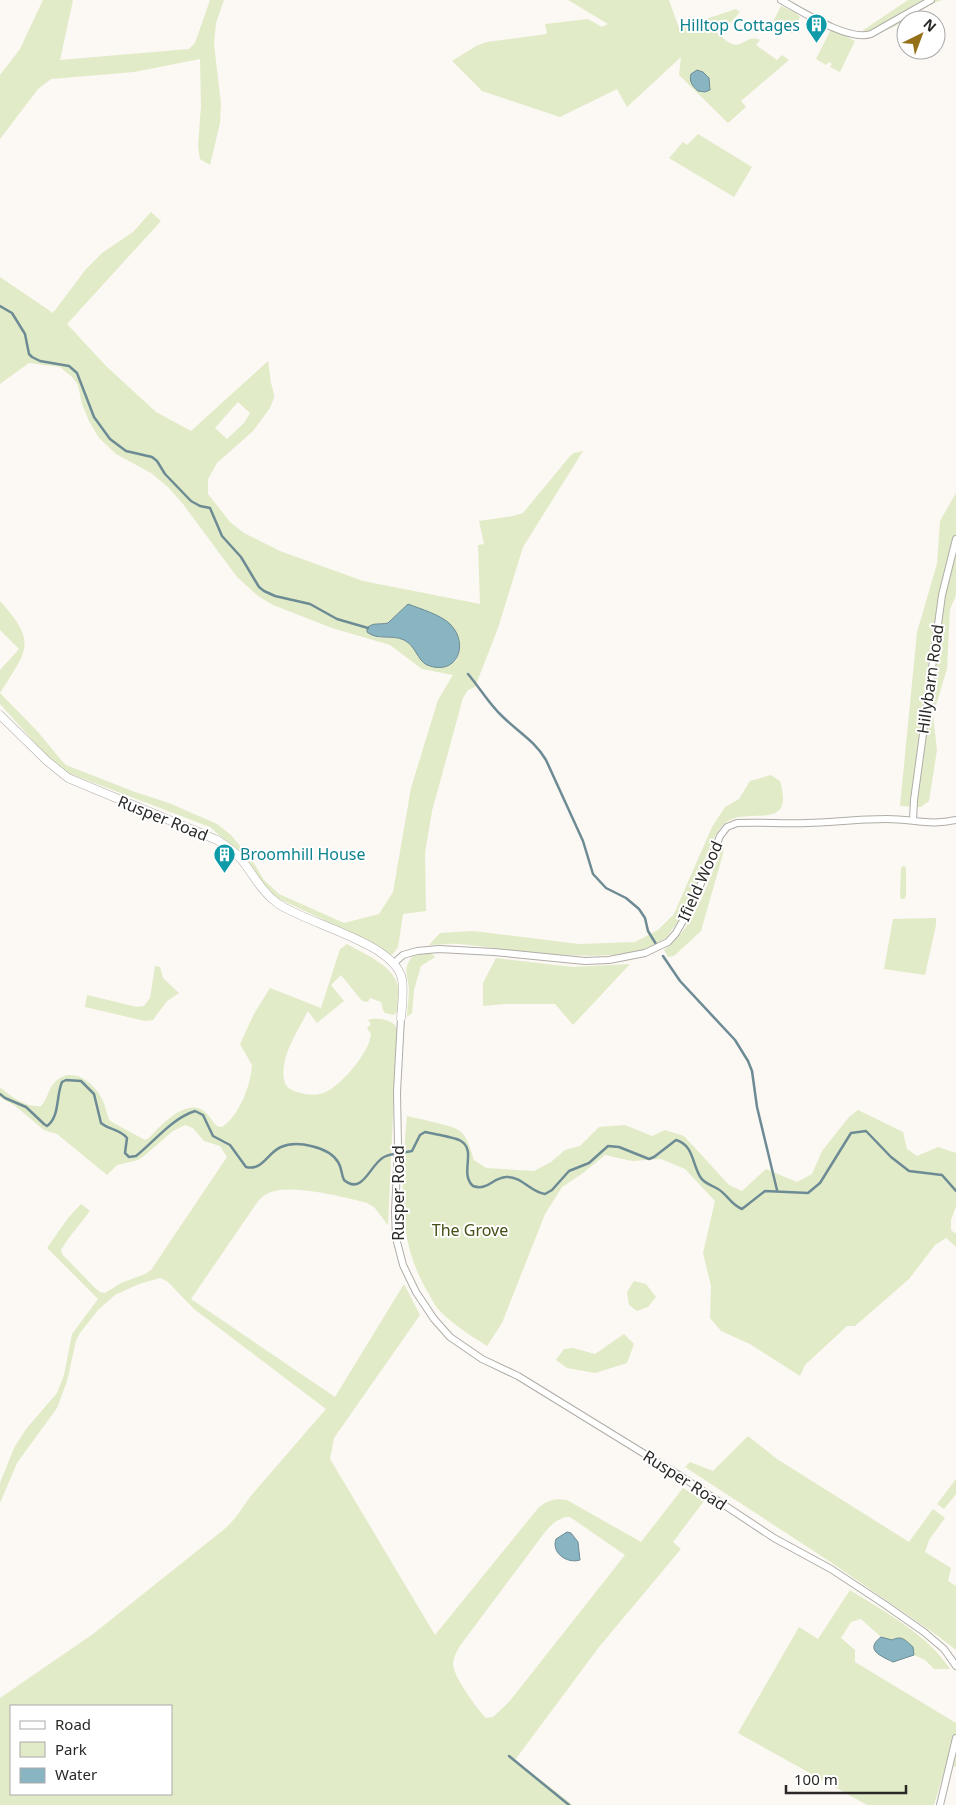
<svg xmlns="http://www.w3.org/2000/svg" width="956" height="1805" font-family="'Noto Sans',sans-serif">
	<rect width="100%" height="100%" fill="#fcf8f3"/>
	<g fill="#e2ebc7" fill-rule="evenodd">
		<polygon points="43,0 73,0 60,60 189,49 195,43 210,0 224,0 216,23 214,44 221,104 220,123 210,165 200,159 198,147 201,106 200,59 134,72 51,79 38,89 0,139 0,75 20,49"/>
		<path d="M568,0h101l10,28 57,-19 4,3 -10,11 -5,-4 -10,12c5,4 11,11 17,13 11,4 15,-10 28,-4l-4,5 21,15 5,-5 7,5 -48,41 5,6 -18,16 -49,-48 2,-18 -54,50 -10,-18 -57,28 -78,-26 -30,-30 24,-15 11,-4 60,-8 -2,-10 43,-5 14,8 6,-3z"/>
		<path d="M908,0h34c-26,8 -52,40 -80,31z"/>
		<polygon points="781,6 796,13 800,17 792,34 772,24"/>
		<polygon points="831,29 855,41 840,72 830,67 832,64 829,62 826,65 816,59"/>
		<polygon points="698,134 752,167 734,197 669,158 683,142 687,145"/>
		<path d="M151,212l10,9 -94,103 39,42 50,46 35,19 77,-70 3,22 3,11v4l-4,10 -17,23 -36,32 -9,16v15l22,28 14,11 36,18 83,30 117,23 -2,-59 6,-1 -5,-23 34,-5 10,-3 47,-57 4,-3 9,-2 -60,96 -25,81 -23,59 -7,3 -5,8 -31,113 -7,42 1,58 -23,3 -5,33 -5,7 -4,1 -35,-21 -77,-36 -11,-9 -28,-37 -28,-25 -142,-54 -23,-19 -45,-50v-34l19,-21 -19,-19v-29c38,42 27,49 0,92l38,39 24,29 4,4 69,27 34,11 48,21 14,11 21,25 12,20 15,14 65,29 35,-9 14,-22 18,-104 27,-88 15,-25 -31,-6 -32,-24 -58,-17 -59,-23 -15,-9 -21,-19 -54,-73 -15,-17 -17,-14 -35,-19 -17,-16 -10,-17 -7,-17 -4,-19 -6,-8 -12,-10 -31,-4 -29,21v-107l53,36 33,-44 16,-16 31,-21zM238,402l12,11 -6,10 -17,16 -12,-11zM408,605c20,8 47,13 51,37 1,7 0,13 -3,19 -9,2 -19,7 -27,4 -8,-2 -9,-8 -13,-14 -8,-15 -24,-14 -38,-13l4,-13c11,-3 17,-14 26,-20z"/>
		<polygon points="956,493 956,595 950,609 947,669 933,715 937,750 929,801 921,807 900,806 917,632 937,564 940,521"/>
		<path d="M771,775l9,6c16,55 -36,22 -57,44 -10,10 -14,24 -19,37 -7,21 -15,47 -30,65 -3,4 -6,9 -10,12 -41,32 -154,9 -205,5 -10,-1 -20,1 -30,1l11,-12 33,-2 106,13 56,-2 23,-12 16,-16 38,-87 13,-20 14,-8 11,-18z"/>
		<path d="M724,843l-1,11 -22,77 -27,25 -6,1 -4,-7c5,-4 10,-8 14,-13 21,-23 34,-65 46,-94z"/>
		<polygon points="903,866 906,867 906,896 904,899 901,899 900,895 901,868"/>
		<polygon points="936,918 936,925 925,975 884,969 893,919"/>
		<path d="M347,944c17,10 46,21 51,42 2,8 1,17 1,24l-5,5 -9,-2 -2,-3 -2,-8 -11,-4 -2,4 -6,-1 -21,-26 -10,10 13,16 -27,22 -9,-12c-10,20 -28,45 -24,69 1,7 7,10 13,12 7,2 16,4 23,2 16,-3 39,-31 46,-45 3,-5 4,-10 5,-15l-4,-6 4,-4 -3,-4c8,-3 26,-1 29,9l-9,196 -14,-18 -7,-4c-23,-6 -74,-19 -96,-11 -7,2 -11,7 -15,12l-65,95 144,98 69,-113 16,31 -86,123 -4,21 105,176 104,-128c10,-7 16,-9 28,-7l74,42 42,-54 21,13 -31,41 8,7 -82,98 -84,113 58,45h-573v-107l93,-64 134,-107 9,-10 14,-20 76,-88 -132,-100 -26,-27 -7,-4 -5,1 -17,5 -24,11 -17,15 -18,23 -4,8 -9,40 -10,27 -40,55 -17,40v-20l14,-35 12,-19 31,-36 7,-18 8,-41 26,-35 -51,-51 21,-30 13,-14 9,7 -22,28 -7,11 1,4 32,33 6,5 5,1 16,-10 24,-9 6,-4 76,-113 -7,-11 -16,-5 -11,-13 -8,-3 -12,6 -29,25 -6,4 -21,5 -10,10 -50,-41 -13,-4 -30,-25 -14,-8v-10c10,9 26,21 41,19 7,-7 7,-17 14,-24 16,-17 39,0 47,17 4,7 4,16 8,22l35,19 4,-2c12,-13 41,-45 59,-23 5,5 6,12 14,12 17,-11 29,-42 30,-62l-12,-21 14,-30 16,-26 51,20 19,-59zM566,1517h4l55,38 -116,147 -16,15 -7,1c-9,-9 -33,-42 -33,-54 1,-10 6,-17 12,-25l80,-107c7,-8 11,-12 21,-15zM11,1706h160v88h-160z"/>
		<path d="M431,953l4,4 -14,9 -7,24 -2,23 -5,4c0,-9 2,-19 2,-28 -1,-14 -7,-21 4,-33z"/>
		<polygon points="496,958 573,967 630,964 573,1025 555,1004 504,1004 483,1006 483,983"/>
		<polygon points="155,966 160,967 163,978 179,993 167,1001 153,1020 145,1021 85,1007 87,995 137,1007 144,1006 150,998"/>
		<path d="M858,1110l45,22 4,17 10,7 21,-9 18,6v53l-5,14v10l5,4v13l-10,-9 -11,7 -26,34 -54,47h-8l-42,39 -5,11 -50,-32 -29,-13 -11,-13 1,-32 -8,-33 12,-52 -30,-32 -24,-10 -29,2 -27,-6 -22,18 -21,14 -17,27 -43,109 -15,23c-17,-11 -35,-22 -49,-37 -5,-6 -8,-14 -12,-20 -31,-53 -24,-115 -19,-173 11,3 46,9 53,15 8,6 11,21 14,29l12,8 48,3 17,-9 14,-12 15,-4 19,-19 26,-2 27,11 13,-6 19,6 45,49 13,6 24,-22 31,13 15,-8 10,-23 27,-34z"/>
		<polygon points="634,1281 646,1284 656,1297 648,1307 637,1311 629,1305 627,1292"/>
		<polygon points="624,1334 634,1344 627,1363 595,1373 567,1368 556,1360 564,1349 573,1348 595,1354"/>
		<polygon points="748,1436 777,1459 909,1542 933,1509 945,1518 929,1540 925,1552 951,1568 948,1581 956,1586 956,1650 938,1636 832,1563 685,1467 690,1462 713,1471"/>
		<polygon points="956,1479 956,1494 944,1509 937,1504"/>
		<path d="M850,1590c35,22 77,44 100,79h-16l-9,-9 -11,-5 -1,-8 -16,-9 -5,2 -11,-3 -20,-18 -10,3 -10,16 14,12v12l101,61v44l-10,-2 -12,40h-67l-129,-72 61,-106 19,12z"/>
	</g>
	<g fill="#89b5c3" stroke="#6d8b94">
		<path d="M697,70l6,2 6,6 1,12 -5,2 -7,-1c-6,-5 -9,-10 -7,-17z"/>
		<path d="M408,604c13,5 33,11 42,20 20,20 7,53 -23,41 -10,-5 -11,-19 -23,-25 -12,-6 -26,1 -37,-8v-4c6,-6 12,-3 21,-5z"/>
		<path d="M567,1532l4,1 7,9 2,18c-13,4 -29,-7 -24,-21z"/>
		<path d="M881,1637l11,3c10,-5 13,0 21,7l1,8 -21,7c-12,-6 -29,-12 -12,-25z"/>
	</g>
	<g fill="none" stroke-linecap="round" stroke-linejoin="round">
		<g stroke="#6d8b94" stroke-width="2.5">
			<polyline points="0,306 12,313 25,334 29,354 32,357 40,361 69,366 77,373 94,417 110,439 126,451 152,457 157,461 165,474 191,501 200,506 210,508 222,536 241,557 259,587 264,591 275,596 310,604 337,619 368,628"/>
			<path d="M468,674c12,14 21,30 34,42 16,16 32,24 44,44l37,81 10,33 13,14 20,10 13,11 6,9 3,13 8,13"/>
			<polyline points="663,956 680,981 735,1040 748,1061 752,1071 757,1107 777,1190"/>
			<path d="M0,1094l5,4 21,9 18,17 3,2c13,-9 9,-31 15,-44l4,-2 15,1 13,13 7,29c8,7 19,6 26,15l-2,15 4,4 7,-1c20,-16 35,-37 59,-45l8,4 10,21 17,9 16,22c17,4 21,-14 35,-20 16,-7 48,0 57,15 4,6 3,12 6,18 19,16 26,-16 40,-23 8,-4 19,-4 28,-6l8,-16 5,-3c8,2 30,5 36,9 16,10 -2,32 12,45 15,5 19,-8 33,-9 16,-1 24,15 39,17l7,-4 17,-19 20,-8 19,-17 11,1 30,12 5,-2 22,-17c18,5 16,25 25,38 4,6 11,7 17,11 9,5 13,16 24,20l23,-18 43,2 12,-10 31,-50 15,-2 25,26 18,14 33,4 14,16"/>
			<polyline points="509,1756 569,1805"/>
		</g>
		<defs>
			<g id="minor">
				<path d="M781,0c20,11 68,42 90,34l60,-34"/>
				<polyline points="913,820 914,800 942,595 956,539"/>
				<path d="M394,963l9,-8 14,-4 22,-2 55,3 91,9 24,-1 36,-7 23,-11 8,-9 18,-32 26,-65 7,-9 10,-4c24,-1 47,1 70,0 27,-1 53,-4 80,-4 26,0 43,7 69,1"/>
				<polyline points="401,1018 397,1092 398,1146 395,1212 396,1238 403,1265 416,1292 434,1319 450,1337 482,1359 518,1376 682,1477 774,1538 831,1569 884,1604 924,1632 944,1649 956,1666"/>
				<polyline points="940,1805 956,1738"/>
			</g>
			<path id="tertiary" d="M0,715l47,46 21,17 149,62c8,5 17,11 24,19 12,15 20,32 36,44 29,21 117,39 125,76 2,12 0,26 -1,39"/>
		</defs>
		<use href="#minor" stroke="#b0ada8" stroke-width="8"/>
		<use href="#tertiary" stroke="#b0ada8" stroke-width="9"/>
		<use href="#minor" stroke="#fff" stroke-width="6"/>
		<use href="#tertiary" stroke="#fff" stroke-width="8"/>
	</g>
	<defs>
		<symbol id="building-pin" viewBox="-11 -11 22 30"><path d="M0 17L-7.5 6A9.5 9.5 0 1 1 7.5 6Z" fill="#0f9aa8" stroke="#fff"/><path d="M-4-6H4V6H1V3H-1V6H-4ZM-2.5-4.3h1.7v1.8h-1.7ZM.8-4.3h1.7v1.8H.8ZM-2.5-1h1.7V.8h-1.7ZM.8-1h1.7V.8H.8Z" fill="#fff"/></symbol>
	</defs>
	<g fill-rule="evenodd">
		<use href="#building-pin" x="804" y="12" width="25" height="34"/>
		<use href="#building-pin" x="212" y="842" width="25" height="34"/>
	</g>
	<g text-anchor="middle" stroke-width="4" stroke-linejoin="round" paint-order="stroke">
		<g font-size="16" fill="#0d838f" stroke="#fff" text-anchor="end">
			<text x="800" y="31">Hilltop Cottages</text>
			<text x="240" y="860" text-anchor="start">Broomhill House</text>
		</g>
		<g font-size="16" fill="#2b2927" stroke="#fff">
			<text transform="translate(930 679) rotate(-82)" y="6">Hillybarn Road</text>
			<text transform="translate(163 818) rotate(22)" y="6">Rusper Road</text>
			<text transform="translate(700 881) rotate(-66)" y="6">Ifield Wood</text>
			<text transform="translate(398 1193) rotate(-90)" y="6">Rusper Road</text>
			<text transform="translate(685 1480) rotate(33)" y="6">Rusper Road</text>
		</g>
		<g font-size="16" fill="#454f15" stroke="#fff">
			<text x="470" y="1236">The Grove</text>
		</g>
	</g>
	<rect x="10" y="1705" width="162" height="90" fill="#ffffff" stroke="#aaa9a9"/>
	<rect x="20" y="1721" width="25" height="8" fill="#ffffff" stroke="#aaa9a9"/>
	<text x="55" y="1730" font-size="15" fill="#2b2927">Road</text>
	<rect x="20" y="1742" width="25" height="15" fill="#e2ebc7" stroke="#aaa9a9"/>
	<text x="55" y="1755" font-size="15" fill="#2b2927">Park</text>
	<rect x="20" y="1768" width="25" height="15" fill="#89b5c3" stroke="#aaa9a9"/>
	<text x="55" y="1780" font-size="15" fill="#2b2927">Water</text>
	<g transform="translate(921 35) rotate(42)"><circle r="24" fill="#ffffff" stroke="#aaa9a9"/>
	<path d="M0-4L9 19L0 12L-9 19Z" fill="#947018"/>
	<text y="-8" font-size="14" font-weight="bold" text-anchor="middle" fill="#2b2927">N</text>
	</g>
	<path d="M786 1785v8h120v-8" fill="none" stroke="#2b2927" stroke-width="2.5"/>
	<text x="794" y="1785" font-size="15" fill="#2b2927" stroke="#ffffff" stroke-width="4" paint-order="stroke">100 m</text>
</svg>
